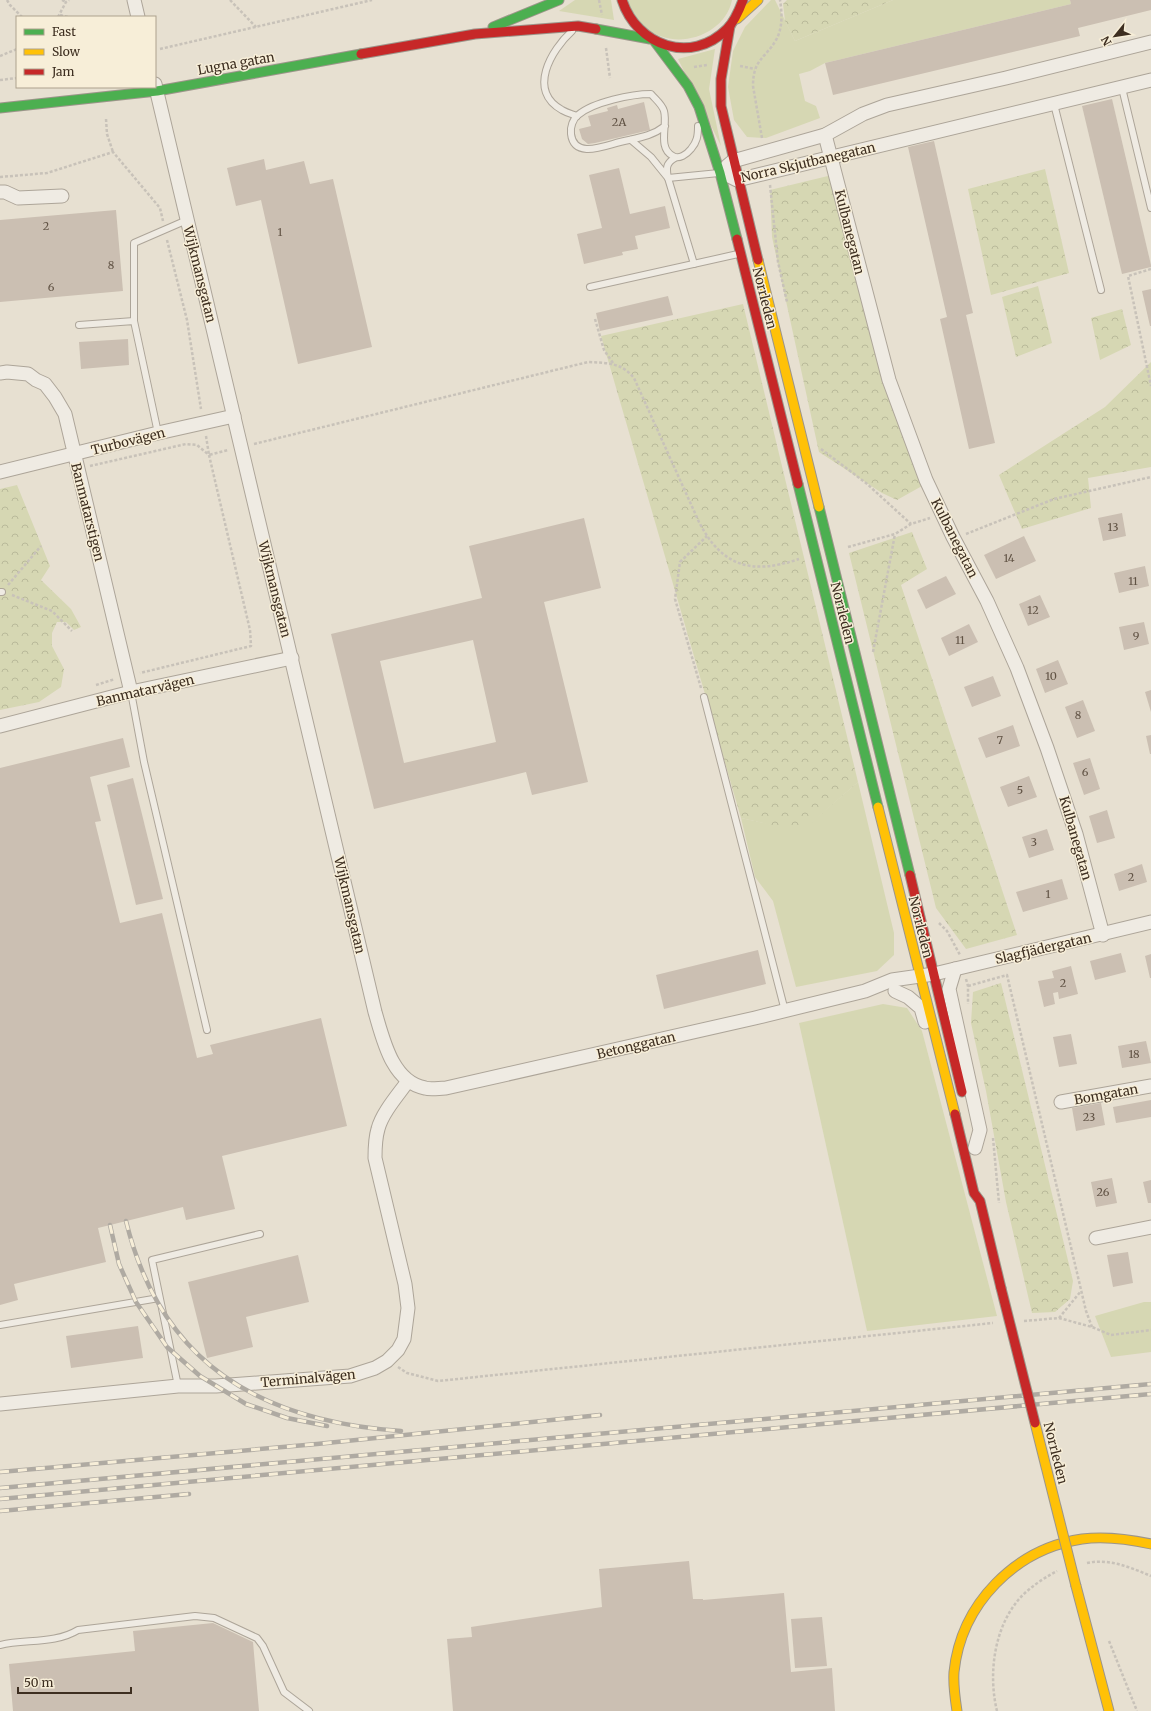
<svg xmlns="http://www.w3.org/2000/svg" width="1151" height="1711" font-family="Merriweather,serif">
	<defs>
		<pattern id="forest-crowns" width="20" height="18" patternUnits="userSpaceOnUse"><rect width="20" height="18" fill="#d6d7b3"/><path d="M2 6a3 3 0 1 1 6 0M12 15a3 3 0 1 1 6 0" fill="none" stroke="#b9b99a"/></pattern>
	</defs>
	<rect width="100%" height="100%" fill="#e7e0d1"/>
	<g fill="#d6d7b3">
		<polygon points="575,0 611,0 614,20 559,11"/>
		<path d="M627,0h105c-7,35 -55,51 -83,30 -11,-8 -16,-18 -22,-30z"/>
		<polygon points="771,0 775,0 795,41 893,0 1070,0 1071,4 825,63 810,71 799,74 805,101 816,106 820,118 766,138 747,137 734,120 728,87 733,51 745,27"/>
		<polygon points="715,49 709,89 721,146 678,59"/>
		<polygon points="858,782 894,933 894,955 877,971 796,987 773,901 755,877 741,818 801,831"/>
		<polygon points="883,1004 907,1008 922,1031 997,1316 867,1331 799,1023"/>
		<polygon points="1144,1302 1151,1302 1151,1352 1111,1357 1095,1316"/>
	</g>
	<g fill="url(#forest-crowns)">
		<polygon points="787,0 893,0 795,41 785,21 783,4"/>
		<polygon points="1045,169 1069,273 991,295 968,189"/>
		<polygon points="832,175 922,486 897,500 882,493 819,452 772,237 770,190"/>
		<polygon points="1038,286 1052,343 1016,357 1002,297"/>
		<polygon points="743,304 858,782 801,832 741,818 601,336"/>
		<polygon points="1122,309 1131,345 1100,360 1091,318"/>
		<polygon points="1151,362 1151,467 1088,478 1091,508 1022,529 999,475 1105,407"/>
		<polygon points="17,485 50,566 41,580 71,609 81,627 74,630 66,622 57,622 52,633 52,646 64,669 61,687 39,702 0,710 0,489"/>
		<polygon points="912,532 927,569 901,585 1017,935 966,949 936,908 849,553"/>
		<polygon points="1001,983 1073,1281 1070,1299 1055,1312 1032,1313 1006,1202 986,1091 971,1023 973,992"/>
	</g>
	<g fill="#cbbfb2" fill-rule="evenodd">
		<polygon points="1070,0 1151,0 1151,10 1078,28 1080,36 833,95 825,63 1071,4"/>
		<polygon points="1112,99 1151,265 1151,267 1122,274 1082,106"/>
		<polygon points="644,102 650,130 595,143 588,144 582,139 579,129 591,126 588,116 608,111 607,108 617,105 618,109"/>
		<polygon points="934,141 973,313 966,315 995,443 969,449 940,319 947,317 908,147"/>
		<polygon points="264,159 266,170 304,161 310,184 333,179 372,347 298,364 261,200 236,206 227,168"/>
		<polygon points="619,168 630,214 665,206 670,228 635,236 638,249 622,252 623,255 584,264 577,234 602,228 589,175"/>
		<polygon points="116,210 123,291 0,302 0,220"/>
		<polygon points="1151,289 1151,326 1150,326 1142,291"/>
		<polygon points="668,296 673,315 600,331 596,313"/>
		<polygon points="128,339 129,365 81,369 79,342"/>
		<polygon points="1122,513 1126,536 1103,541 1098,518"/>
		<path d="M584,518l17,70 -57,14 44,180 -56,13 -6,-23 -152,37 -43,-175 151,-36 -13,-52zM473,640l23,102 -92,21 -24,-102z"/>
		<polygon points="1024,536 1036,561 996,579 984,555"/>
		<polygon points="1145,566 1149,586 1119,593 1114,573"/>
		<polygon points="946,576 956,594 926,609 917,590"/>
		<polygon points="1040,595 1050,617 1028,626 1019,604"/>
		<polygon points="1144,622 1149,644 1124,650 1119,627"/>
		<polygon points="969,624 978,642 949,656 941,638"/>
		<polygon points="1058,660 1068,684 1045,693 1036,669"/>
		<polygon points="993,676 1001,696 972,707 964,687"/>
		<polygon points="1151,690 1151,712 1145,692"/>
		<polygon points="1083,700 1095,731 1077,738 1065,707"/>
		<polygon points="1013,725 1020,746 986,758 978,738"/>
		<polygon points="1151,735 1151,754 1150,754 1146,736"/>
		<polygon points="123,738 130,767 90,777 101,821 95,822 120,923 162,913 197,1058 213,1054 210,1045 321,1018 347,1126 222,1156 235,1209 186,1220 183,1207 98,1228 106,1262 14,1284 18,1300 0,1305 0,768"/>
		<polygon points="1090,758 1100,789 1084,795 1073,763"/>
		<polygon points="1029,776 1037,797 1008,807 1000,787"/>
		<polygon points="133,778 163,899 136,905 107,785"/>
		<polygon points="1107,810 1115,838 1097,843 1089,816"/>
		<polygon points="1047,829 1054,850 1029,858 1022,837"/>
		<polygon points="1142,864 1147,882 1119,891 1114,874"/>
		<polygon points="1062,879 1068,899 1023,912 1016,892"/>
		<polygon points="758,950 766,984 664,1009 656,975"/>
		<polygon points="1121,953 1126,972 1095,980 1090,961"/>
		<polygon points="1151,954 1151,978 1150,978 1145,956"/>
		<polygon points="1071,966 1078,994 1059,999 1058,992 1053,993 1055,1004 1044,1007 1038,981 1054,978 1052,971"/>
		<polygon points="1071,1034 1077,1064 1059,1067 1053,1037"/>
		<polygon points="1146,1041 1151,1063 1122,1068 1118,1046"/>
		<polygon points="1151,1100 1151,1117 1116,1123 1113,1107"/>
		<polygon points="1101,1103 1105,1125 1076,1131 1072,1108"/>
		<polygon points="1112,1178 1117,1203 1096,1207 1091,1182"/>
		<polygon points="1151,1180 1151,1203 1148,1203 1143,1182"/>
		<polygon points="1128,1252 1133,1283 1113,1287 1107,1255"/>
		<polygon points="298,1255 309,1302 246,1317 253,1347 207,1358 188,1282"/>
		<polygon points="138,1326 143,1358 71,1368 66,1336"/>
		<polygon points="689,1561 693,1599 703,1599 703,1600 784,1593 791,1672 832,1668 835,1711 453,1711 447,1639 472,1637 471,1627 602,1607 599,1569"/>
		<polygon points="822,1617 827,1666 795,1668 791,1619"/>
		<polygon points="213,1623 253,1642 259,1711 13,1711 9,1664 135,1651 133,1631"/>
	</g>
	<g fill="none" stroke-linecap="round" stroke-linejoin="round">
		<defs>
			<g id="lane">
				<path d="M572,31c-21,19 -45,60 -10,79 5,3 10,4 15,6"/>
				<polyline points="1122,88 1151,208"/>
				<polyline points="1054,104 1101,290"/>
				<path d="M665,126c-14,11 -29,12 -45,16 -16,4 -46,17 -49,-8 -1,-7 2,-15 7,-19 15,-13 54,-21 73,-21 4,5 11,10 13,17 4,14 -7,37 9,45 6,4 14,-2 18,-7 6,-7 7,-13 7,-23"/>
				<polyline points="631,140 651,157 668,178 719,173"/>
				<path d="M675,158c-9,5 -9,10 -7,20l26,86"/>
				<polyline points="590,287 738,254"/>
				<polyline points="134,321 134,243 187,220"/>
				<polyline points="79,325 134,321 158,433"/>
				<polyline points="0,592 2,592"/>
				<polyline points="131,692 144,762 207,1030"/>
				<polyline points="704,697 785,1011"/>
				<polyline points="0,1325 159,1298"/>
				<polyline points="178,1386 152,1260 260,1234"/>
				<path d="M0,1645c26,-6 55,-1 78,-15l117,-14 19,2 43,20 6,8 21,46 25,19"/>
			</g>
			<g id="street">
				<polyline points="134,0 138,17"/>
				<path d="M155,84l220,928c8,27 17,70 50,76 6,2 14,0 21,0l309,-70 110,-27 27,-11 42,-6 217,-52"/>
				<polyline points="825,135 889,380 926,480 953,537 987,601 1017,668 1047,748 1076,834 1103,935"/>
				<polyline points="727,166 733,161 825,135 863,114 887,105 1006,78 1151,42"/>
				<polyline points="729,176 737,180 1151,80"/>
				<polyline points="0,192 5,192 18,198 62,196"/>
				<polyline points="0,373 7,372 28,374 36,380 45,384 55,397 65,414 131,692"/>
				<polyline points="0,472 158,433 234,416"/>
				<polyline points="0,726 131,692 292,658"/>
				<polyline points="955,969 949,989 980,1130 975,1148"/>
				<polyline points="895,991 908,997 921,1008 925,1022"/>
				<polyline points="1061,1102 1151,1086"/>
				<polyline points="1096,1238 1151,1227"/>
				<path d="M0,1404l178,-18h38l134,-10 25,-8 12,-7 11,-11 6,-11 4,-31 -3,-24 -30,-126c0,-10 0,-19 3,-29 4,-16 20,-34 30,-48"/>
			</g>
			<g id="fast">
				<polyline points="493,27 559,0"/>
				<polyline points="596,29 650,39"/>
				<polyline points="655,42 688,86 699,107 720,173 737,239"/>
				<polyline points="0,108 157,91 361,54"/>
				<polyline points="798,484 878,807"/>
				<polyline points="819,507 910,875"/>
			</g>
			<g id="slow">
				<polyline points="737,19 758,0"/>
				<polyline points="758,260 819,507"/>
				<polyline points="878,807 955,1114"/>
				<polyline points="1076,1586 1109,1711"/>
				<path d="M957,1711c-2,-13 -4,-26 -3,-39 7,-68 61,-123 128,-133 23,-3 46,0 69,5"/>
			</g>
			<g id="jam">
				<path d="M622,0c15,46 69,65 105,29 8,-8 12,-18 16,-29"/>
				<polyline points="730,26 721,79 721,106 758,260"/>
				<polyline points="361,54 475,34 578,26 596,29"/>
				<polyline points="737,239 798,484"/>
				<polyline points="910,875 962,1092"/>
				<polyline points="955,1114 974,1193 980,1201 1001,1288"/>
			</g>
		</defs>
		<use href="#lane" stroke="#ada599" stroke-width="8"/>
		<use href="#street" stroke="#ada599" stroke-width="15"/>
		<use href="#fast" stroke="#9c958a" stroke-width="11"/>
		<use href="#slow" stroke="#9c958a" stroke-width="11"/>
		<use href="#jam" stroke="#9c958a" stroke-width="11"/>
		<g stroke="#c8c2b9" stroke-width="2.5" stroke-dasharray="3 2" stroke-linecap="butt">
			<polyline points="7,0 10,5 22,17"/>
			<polyline points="62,0 66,2"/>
			<polyline points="230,0 256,27"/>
			<polyline points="599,0 602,15"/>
			<polyline points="60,15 68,17"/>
			<polyline points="58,17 66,2 69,0"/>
			<polyline points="606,48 610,78"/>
			<polyline points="160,49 372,0"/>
			<polyline points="0,56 17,49"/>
			<polyline points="740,66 755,69"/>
			<polyline points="694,67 707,65"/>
			<polyline points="0,80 17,78"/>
			<polyline points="106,119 107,134 113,152"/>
			<path d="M762,138l-9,-52c0,-27 12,-27 23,-46 7,-12 6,-28 4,-40"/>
			<polyline points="0,177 47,173 113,152 160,208 163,221"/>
			<polyline points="770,185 778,262 787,302"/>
			<polyline points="167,240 187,320 201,409"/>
			<polyline points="1151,269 1128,276 1151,386"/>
			<polyline points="595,319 604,350 613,363"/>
			<polyline points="206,436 209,455 228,450"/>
			<path d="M254,444l334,-82c18,1 33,0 46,16l65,144c23,45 53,53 100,37"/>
			<polyline points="821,449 866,483 911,524"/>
			<polyline points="90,466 186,444 197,445 209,455 250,630 251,646 140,673"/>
			<polyline points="966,534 1054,499 1151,477"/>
			<polyline points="848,547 895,534 911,524 930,518"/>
			<polyline points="8,585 41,546"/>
			<polyline points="12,595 52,611 72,631"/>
			<polyline points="873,652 895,534"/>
			<polyline points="96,685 115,679"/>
			<polyline points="701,688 675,599 680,562 707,536"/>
			<polyline points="939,923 947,931 960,955"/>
			<polyline points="966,979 968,986 968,1004"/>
			<polyline points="968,986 1007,975 1086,1311 1092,1327"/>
			<polyline points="993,1138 999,1203"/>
			<polyline points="1059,1318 1081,1291"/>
			<polyline points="1024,1321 1059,1318 1092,1327 1111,1335 1151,1330"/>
			<polyline points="398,1367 407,1373 438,1381 993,1323"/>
			<path d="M1087,1563c22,-5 45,5 64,13"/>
			<polyline points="1109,1641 1137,1711"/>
			<path d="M997,1711c-9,-37 -3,-84 23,-113 10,-11 24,-20 37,-27"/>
		</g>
		<use href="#lane" stroke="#efebe3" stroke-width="6"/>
		<use href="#street" stroke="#efebe3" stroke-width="13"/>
		<use href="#fast" stroke="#4caf50" stroke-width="9"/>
		<use href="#slow" stroke="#ffc107" stroke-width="9"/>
		<use href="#jam" stroke="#c62828" stroke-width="9"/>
		<defs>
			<g id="rail">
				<path d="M126,1221c35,143 134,200 275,210"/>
				<polyline points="110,1225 119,1264 136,1302 167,1347 200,1376 246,1404 287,1418 327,1426"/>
				<polyline points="0,1472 317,1444 600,1415"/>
				<polyline points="0,1488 1151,1384"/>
				<polyline points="0,1499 1151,1394"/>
				<polyline points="0,1511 189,1494"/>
			</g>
		</defs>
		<use href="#rail" stroke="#afaaa2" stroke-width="4.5"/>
		<use href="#rail" stroke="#f7eed8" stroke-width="3" stroke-dasharray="9" stroke-linecap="butt"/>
		<defs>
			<polyline id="slow-bridge" points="1035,1423 1076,1586"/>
			<polyline id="jam-bridge" points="1001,1288 1035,1423"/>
		</defs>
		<use href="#slow-bridge" stroke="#9c958a" stroke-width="11" stroke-linecap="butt"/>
		<use href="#jam-bridge" stroke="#9c958a" stroke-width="11" stroke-linecap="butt"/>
		<use href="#slow-bridge" stroke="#ffc107" stroke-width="9"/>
		<use href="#jam-bridge" stroke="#c62828" stroke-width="9"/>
	</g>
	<g text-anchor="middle" stroke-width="3" stroke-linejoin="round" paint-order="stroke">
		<g font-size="11" fill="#605244">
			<text x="619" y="126">2A</text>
			<text x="46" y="230">2</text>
			<text x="280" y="236">1</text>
			<text x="111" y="269">8</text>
			<text x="51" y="291">6</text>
			<text x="1113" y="531">13</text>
			<text x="1009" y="562">14</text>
			<text x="1133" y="585">11</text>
			<text x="1033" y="614">12</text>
			<text x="1136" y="640">9</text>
			<text x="960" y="644">11</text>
			<text x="1051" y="680">10</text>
			<text x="1078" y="719">8</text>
			<text x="1000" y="744">7</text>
			<text x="1085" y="776">6</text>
			<text x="1020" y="794">5</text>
			<text x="1034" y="846">3</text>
			<text x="1131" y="881">2</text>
			<text x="1048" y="898">1</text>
			<text x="1063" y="987">2</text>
			<text x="1134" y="1058">18</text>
			<text x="1089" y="1121">23</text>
			<text x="1103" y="1196">26</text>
		</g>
		<g font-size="13" fill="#3d2e20" stroke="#f7eed8">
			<text transform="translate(236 63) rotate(-10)" y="5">Lugna gatan</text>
			<text transform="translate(808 162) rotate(-13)" y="5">Norra Skjutbanegatan</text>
			<text transform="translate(850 232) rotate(76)" y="5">Kulbanegatan</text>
			<text transform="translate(200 274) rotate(76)" y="5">Wijkmansgatan</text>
			<text transform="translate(765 298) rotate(76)" y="5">Norrleden</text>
			<text transform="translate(128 441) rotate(-14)" y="5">Turbovägen</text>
			<text transform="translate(88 512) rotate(76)" y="5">Banmatarstigen</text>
			<text transform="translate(955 538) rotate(63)" y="5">Kulbanegatan</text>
			<text transform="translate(275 589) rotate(76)" y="5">Wijkmansgatan</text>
			<text transform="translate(843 613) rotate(76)" y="5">Norrleden</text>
			<text transform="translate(145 690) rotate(-13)" y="5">Banmatarvägen</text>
			<text transform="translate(1076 838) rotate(74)" y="5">Kulbanegatan</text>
			<text transform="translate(350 905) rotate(77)" y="5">Wijkmansgatan</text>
			<text transform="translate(921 927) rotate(76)" y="5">Norrleden</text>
			<text transform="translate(1043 948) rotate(-13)" y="5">Slagfjädergatan</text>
			<text transform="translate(636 1045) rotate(-13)" y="5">Betonggatan</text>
			<text transform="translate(1106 1094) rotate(-10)" y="5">Bomgatan</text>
			<text transform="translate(308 1378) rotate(-5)" y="5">Terminalvägen</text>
			<text transform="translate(1056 1453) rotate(76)" y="5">Norrleden</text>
		</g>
	</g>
	<rect x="16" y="16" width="140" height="72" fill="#f7eed8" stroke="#ada18e"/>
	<rect x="24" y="29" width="20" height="6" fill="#4caf50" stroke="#ada18e"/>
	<text x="52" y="36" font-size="12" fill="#3d2e20">Fast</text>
	<rect x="24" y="49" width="20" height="6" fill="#ffc107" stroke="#ada18e"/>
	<text x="52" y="56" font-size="12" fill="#3d2e20">Slow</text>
	<rect x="24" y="69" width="20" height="6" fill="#c62828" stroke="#ada18e"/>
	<text x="52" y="76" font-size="12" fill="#3d2e20">Jam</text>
	<g transform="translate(1115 36) rotate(240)" stroke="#f7eed8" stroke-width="3" paint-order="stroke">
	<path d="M0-3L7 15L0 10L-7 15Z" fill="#3d2e20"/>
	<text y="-6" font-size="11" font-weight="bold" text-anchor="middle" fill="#3d2e20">N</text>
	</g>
	<path d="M18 1687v6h113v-6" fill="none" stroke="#3d2e20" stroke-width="2"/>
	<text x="24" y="1687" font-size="12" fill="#3d2e20" stroke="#f7eed8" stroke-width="3" paint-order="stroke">50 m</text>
</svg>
